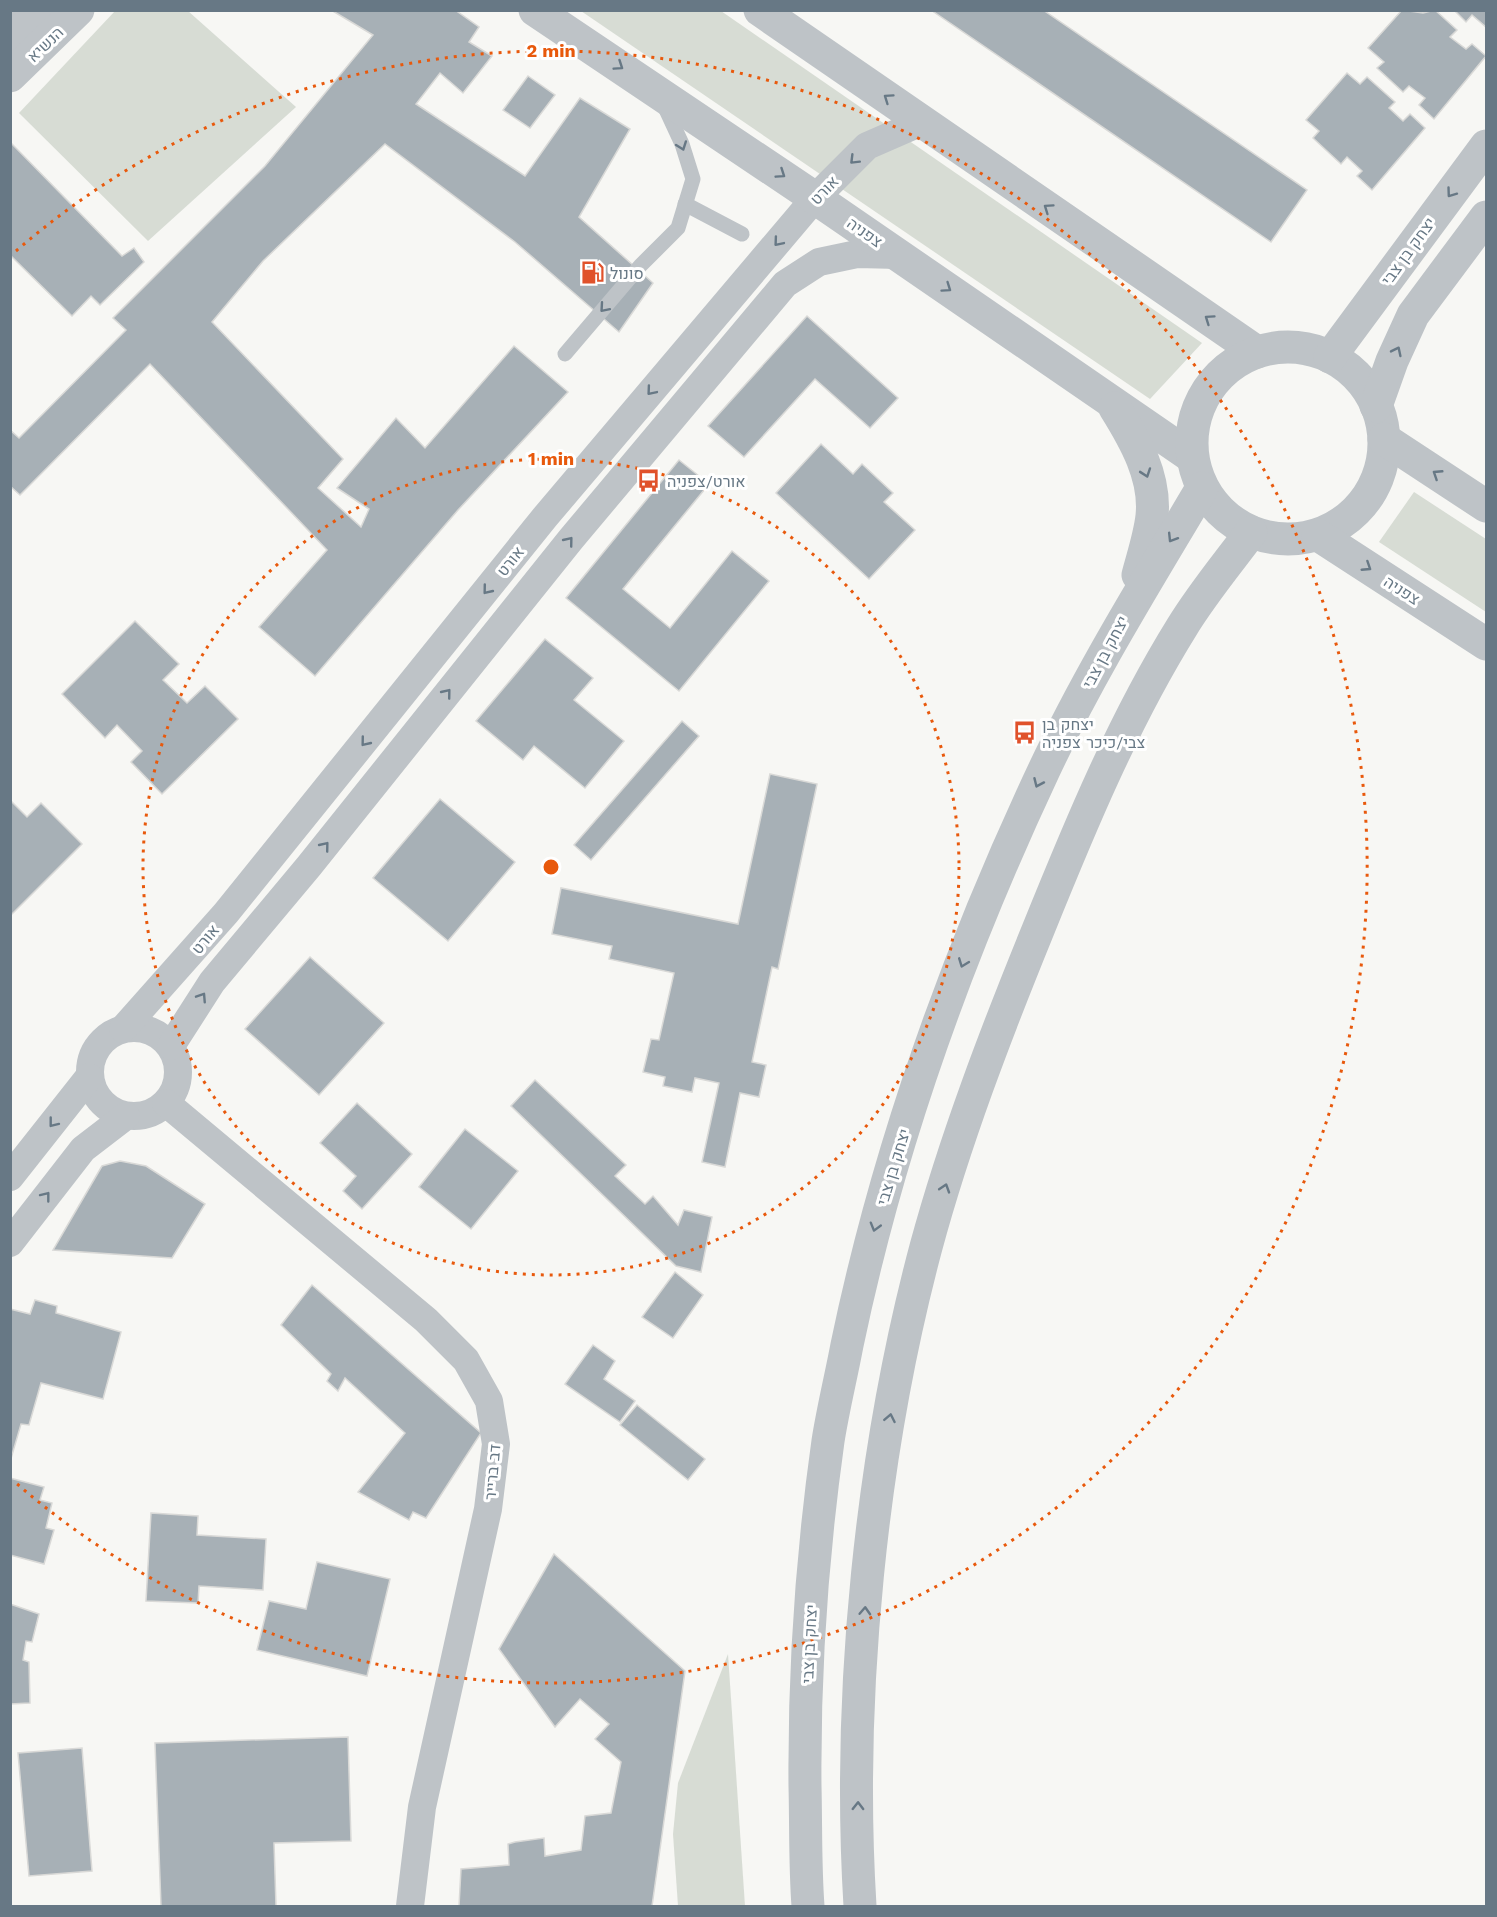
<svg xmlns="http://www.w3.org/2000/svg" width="1497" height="1917" font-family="'Work Sans',Heebo,sans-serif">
	<rect width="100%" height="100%" fill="#f7f7f4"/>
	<g fill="#d7dcd4">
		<polygon points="115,11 188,11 296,107 148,241 19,113"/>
		<polygon points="581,11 721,11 1202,343 1150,399"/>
		<polygon points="1414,492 1486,539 1486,612 1379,542"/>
		<polygon points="728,1654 745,1906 678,1906 673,1834 678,1783"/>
	</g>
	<g fill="#a7b0b6" stroke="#d9d9d7" stroke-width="1.5">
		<polygon points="331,10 455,10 479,27 469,42 492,56 463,93 440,73 416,104 525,176 580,98 630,129 579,217 653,283 619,332 515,242 385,144 263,261 212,322 343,459 318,488 361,527 369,509 337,488 396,418 425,448 514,346 568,392 458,510 315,676 259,627 327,550 150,364 20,495 10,486 10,430 19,438 126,330 113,318 265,166 373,35"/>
		<polygon points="931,10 1043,10 1307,190 1271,242"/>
		<polygon points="1402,10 1423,13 1435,10 1457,30 1450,37 1466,49 1472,44 1486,56 1434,119 1419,105 1425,98 1409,86 1403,92 1377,68 1384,62 1368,48"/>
		<polygon points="1454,10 1486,10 1486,27 1472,15 1466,22"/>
		<polygon points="1347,73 1360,84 1367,77 1395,102 1389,108 1403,121 1410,114 1425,128 1372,190 1357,176 1362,171 1347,157 1341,164 1313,138 1319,131 1306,120"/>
		<polygon points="528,76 555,95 530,128 503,110"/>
		<polygon points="11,143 122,256 134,248 144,262 100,305 91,296 72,316 10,255"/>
		<polygon points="807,316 898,398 870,428 815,379 744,457 708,426"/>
		<polygon points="821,444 853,474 862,464 893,493 884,502 915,530 869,579 776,493"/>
		<polygon points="679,460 709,484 623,589 670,628 732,551 769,581 679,691 566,598"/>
		<polygon points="135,621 179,664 163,680 187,703 205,686 238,719 162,794 131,762 142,751 117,725 105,738 62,694"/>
		<polygon points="545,639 593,678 574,700 624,741 585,788 534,746 523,760 476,721"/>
		<polygon points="682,721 699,736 591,860 574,845"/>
		<polygon points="770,774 817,784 778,969 772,967 752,1062 766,1065 759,1097 740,1093 725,1167 702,1162 719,1083 695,1078 692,1092 663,1086 665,1077 643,1072 651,1039 659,1040 674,973 609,959 612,946 552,934 561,888 738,924"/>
		<polygon points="440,799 515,862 448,941 373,878"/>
		<polygon points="10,800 27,817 41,803 82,844 10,916"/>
		<polygon points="310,957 384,1023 319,1095 245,1029"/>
		<polygon points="535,1080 626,1165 615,1176 645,1204 653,1196 678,1225 684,1210 712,1217 701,1272 676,1266 511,1106"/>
		<polygon points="357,1103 412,1154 362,1209 343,1191 356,1176 320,1143"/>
		<polygon points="465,1129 518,1171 471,1229 419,1187"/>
		<polygon points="120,1161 146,1166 205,1204 172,1258 53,1250 102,1166"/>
		<polygon points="675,1272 703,1295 673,1338 642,1317"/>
		<polygon points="312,1285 481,1433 426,1518 413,1512 409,1520 358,1492 405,1433 345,1378 338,1391 327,1381 331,1374 281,1325"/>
		<polygon points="35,1300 57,1306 56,1313 121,1332 103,1399 41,1383 29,1425 21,1424 10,1462 10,1309 30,1314"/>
		<polygon points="593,1345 615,1361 604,1379 635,1401 620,1422 565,1384"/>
		<polygon points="637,1405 705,1459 688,1480 620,1425"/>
		<polygon points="10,1478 44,1487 40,1500 52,1503 46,1528 54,1530 44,1564 10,1555"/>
		<polygon points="151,1513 198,1516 197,1535 266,1539 263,1590 199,1586 198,1603 146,1601"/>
		<polygon points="554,1554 685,1671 652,1906 459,1906 461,1869 509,1865 508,1844 515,1842 544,1838 545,1856 581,1850 585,1816 611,1813 621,1762 595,1739 609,1724 580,1699 555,1727 499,1649"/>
		<polygon points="317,1562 390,1579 367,1676 257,1650 269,1601 306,1609"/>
		<polygon points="10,1604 39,1614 32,1642 26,1641 23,1660 29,1662 30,1703 10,1704"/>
		<polygon points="348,1737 351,1841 274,1843 276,1906 161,1906 155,1743"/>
		<polygon points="82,1748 92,1871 29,1876 18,1753"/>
	</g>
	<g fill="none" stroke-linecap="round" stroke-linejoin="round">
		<g stroke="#bec3c7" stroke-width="15">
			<polyline points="685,204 742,234"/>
			<polyline points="565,354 640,266 678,228 693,179 682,144 663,103"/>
		</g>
		<g stroke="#bec3c7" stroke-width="28">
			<circle cx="134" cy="1072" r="44"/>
			<polyline points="123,1029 226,913 545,517 815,198 867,146 922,122"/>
			<polyline points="171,1046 212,982 309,866 571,539 785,284 819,262 857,254 899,255"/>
			<polyline points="166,1103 426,1320 466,1360 489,1401 496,1444 488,1509 422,1807 410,1906"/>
			<polyline points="10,1177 89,1077"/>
			<polyline points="10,1243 83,1149 126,1116"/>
		</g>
		<g stroke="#bec3c7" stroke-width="33">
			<polyline points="535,10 815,198 1192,457"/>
			<polyline points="760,10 1257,352"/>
			<polyline points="10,38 37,10"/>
			<polyline points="10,76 78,10"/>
			<circle cx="1288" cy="443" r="96"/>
			<polyline points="1330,357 1486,146"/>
			<polyline points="1376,406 1392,361 1413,315 1486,217"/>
			<path d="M1115,408c20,32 41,69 37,108 -2,19 -9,40 -14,59"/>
			<polyline points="1384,439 1486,506"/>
			<polyline points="1318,535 1486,644"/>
			<path d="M808,1906c-3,-39 -2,-80 -3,-120 -1,-115 7,-231 23,-345 5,-32 13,-64 19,-96 41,-197 111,-392 197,-575 46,-98 103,-189 158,-282"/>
			<path d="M860,1906c-13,-212 11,-453 66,-659 29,-107 70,-214 112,-317 42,-104 85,-208 144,-303 20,-33 46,-64 69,-95"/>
		</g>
	</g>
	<defs><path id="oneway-chevron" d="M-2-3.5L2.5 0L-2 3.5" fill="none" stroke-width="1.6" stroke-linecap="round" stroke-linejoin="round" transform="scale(1.5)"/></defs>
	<g stroke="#677885">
		<use href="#oneway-chevron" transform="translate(619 66) rotate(34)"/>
		<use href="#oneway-chevron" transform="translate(888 98) rotate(-145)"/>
		<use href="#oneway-chevron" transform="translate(682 146) rotate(70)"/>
		<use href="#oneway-chevron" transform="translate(854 160) rotate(135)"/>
		<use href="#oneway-chevron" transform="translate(781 174) rotate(34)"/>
		<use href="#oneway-chevron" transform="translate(1451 193) rotate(126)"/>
		<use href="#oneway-chevron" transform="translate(1048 208) rotate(-145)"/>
		<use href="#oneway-chevron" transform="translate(778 242) rotate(130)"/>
		<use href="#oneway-chevron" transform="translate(947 288) rotate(35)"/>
		<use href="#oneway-chevron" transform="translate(604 308) rotate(131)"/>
		<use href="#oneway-chevron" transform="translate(1209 319) rotate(-145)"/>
		<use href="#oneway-chevron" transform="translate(1397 351) rotate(-64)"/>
		<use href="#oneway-chevron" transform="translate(651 391) rotate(130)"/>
		<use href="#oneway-chevron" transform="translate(1146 473) rotate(71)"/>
		<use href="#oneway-chevron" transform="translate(1437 474) rotate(-147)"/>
		<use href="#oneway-chevron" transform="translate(1172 538) rotate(122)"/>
		<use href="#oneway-chevron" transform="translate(569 541) rotate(-51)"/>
		<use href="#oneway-chevron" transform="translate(1367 567) rotate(33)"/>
		<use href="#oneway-chevron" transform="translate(487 590) rotate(129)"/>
		<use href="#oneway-chevron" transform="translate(447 693) rotate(-51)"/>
		<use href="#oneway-chevron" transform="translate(365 742) rotate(129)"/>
		<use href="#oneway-chevron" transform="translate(1038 783) rotate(114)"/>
		<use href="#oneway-chevron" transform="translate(325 846) rotate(-51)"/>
		<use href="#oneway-chevron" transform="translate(963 963) rotate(111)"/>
		<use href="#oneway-chevron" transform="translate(202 997) rotate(-57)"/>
		<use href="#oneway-chevron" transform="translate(53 1123) rotate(128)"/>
		<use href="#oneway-chevron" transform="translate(945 1188) rotate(-72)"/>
		<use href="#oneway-chevron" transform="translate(46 1196) rotate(-52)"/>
		<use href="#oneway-chevron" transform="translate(875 1227) rotate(106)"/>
		<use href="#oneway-chevron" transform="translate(890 1418) rotate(-79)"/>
		<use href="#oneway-chevron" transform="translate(865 1611) rotate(-87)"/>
		<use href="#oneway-chevron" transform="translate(858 1806) rotate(-89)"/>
	</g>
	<g fill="none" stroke="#e8590c" stroke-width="3" stroke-dasharray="3 6">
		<circle cx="551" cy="867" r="408"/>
		<path d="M16 251A816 816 0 1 1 16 1483"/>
	</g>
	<defs>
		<symbol id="fuel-bare" viewBox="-9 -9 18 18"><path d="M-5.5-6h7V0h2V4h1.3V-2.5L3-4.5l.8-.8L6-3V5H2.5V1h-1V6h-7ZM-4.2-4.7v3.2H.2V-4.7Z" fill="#e0522b" stroke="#fff" stroke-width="2.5" paint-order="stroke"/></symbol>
		<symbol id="bus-bare" viewBox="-9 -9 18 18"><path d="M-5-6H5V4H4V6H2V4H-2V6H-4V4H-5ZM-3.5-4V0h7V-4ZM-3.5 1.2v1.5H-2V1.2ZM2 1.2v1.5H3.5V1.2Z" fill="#e0522b" stroke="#fff" stroke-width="2.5" paint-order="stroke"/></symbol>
	</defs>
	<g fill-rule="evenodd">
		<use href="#fuel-bare" x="576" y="256" width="33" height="33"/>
		<use href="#bus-bare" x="632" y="464" width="33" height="33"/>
		<use href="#bus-bare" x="1008" y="716" width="33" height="33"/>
	</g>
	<g text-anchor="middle" stroke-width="6" stroke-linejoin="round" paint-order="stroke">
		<g font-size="16" fill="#677885" stroke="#fff">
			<text transform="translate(45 44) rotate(-44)" y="6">הנשיא</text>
			<text transform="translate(824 190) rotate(-46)" y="6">אורט</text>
			<text transform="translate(865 232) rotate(35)" y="6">צפניה</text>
			<text transform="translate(1408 251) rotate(-54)" y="6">יצחק בן צבי</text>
			<text transform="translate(510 561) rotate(-51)" y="6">אורט</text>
			<text transform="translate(1402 590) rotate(33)" y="6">צפניה</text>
			<text transform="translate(1105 652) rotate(-62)" y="6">יצחק בן צבי</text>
			<text transform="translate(205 939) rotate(-50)" y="6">אורט</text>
			<text transform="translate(893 1167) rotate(-73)" y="6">יצחק בן צבי</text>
			<text transform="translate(492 1472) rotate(-85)" y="6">דב ברייר</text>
			<text transform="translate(809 1644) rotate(-87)" y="6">יצחק בן צבי</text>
		</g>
		<g font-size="16" fill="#677885" stroke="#fff" text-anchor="start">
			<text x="610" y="279">סונול</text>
			<text x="667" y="487">אורט/צפניה</text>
			<text x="1042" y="730">יצחק בן<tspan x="1042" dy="18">צבי/כיכר צפניה</tspan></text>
		</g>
	</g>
	<circle cx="551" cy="867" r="9" fill="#e8590c" stroke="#fff" stroke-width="3"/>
	<g font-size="18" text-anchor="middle" font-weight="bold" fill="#e8590c" stroke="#fff" stroke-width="6" stroke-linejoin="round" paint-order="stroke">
		<text x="551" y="57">2 min</text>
		<text x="551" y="465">1 min</text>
	</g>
	<rect width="1497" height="1917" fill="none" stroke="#677885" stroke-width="24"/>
</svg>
